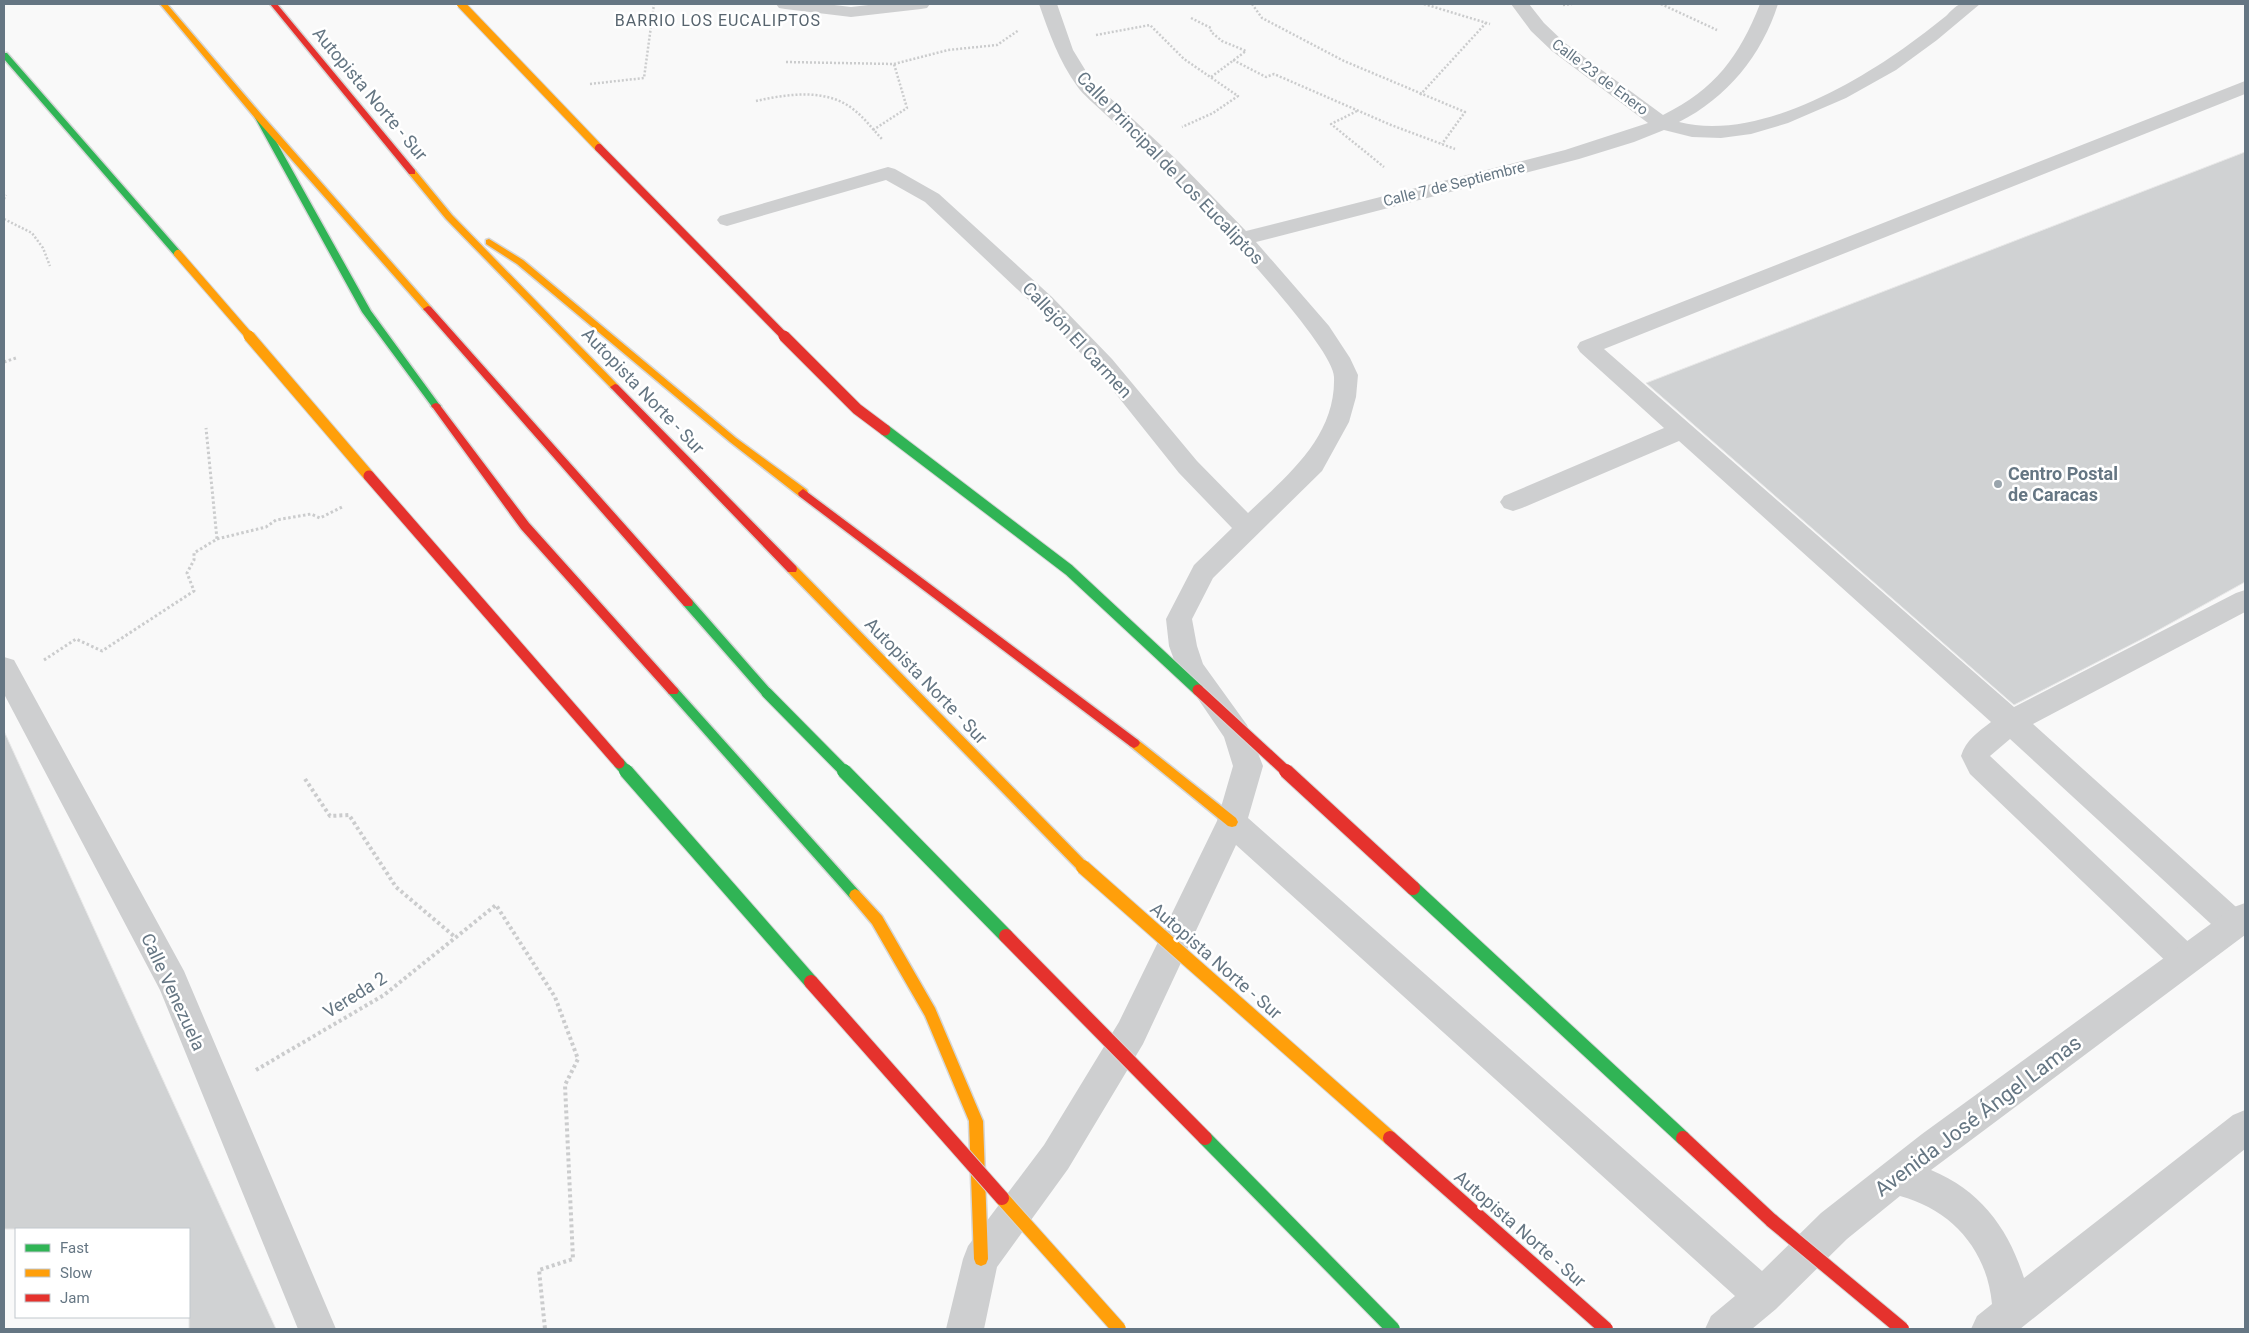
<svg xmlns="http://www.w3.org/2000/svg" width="2249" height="1333" font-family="Roboto,sans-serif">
	<rect width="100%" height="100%" fill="#f9f9f9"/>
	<g fill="#d0d2d3" stroke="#e8e8e8">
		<polygon points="2245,152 2245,582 2146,637 2014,705 1646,383"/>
		<polygon points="4,731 189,1137 276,1329 189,1329 189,1229 4,1229"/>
	</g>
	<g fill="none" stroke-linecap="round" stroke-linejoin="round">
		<defs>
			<g id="fast">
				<polygon points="4,53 7,53 181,252 181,256 175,256 4,59"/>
				<polygon points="255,114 262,116 371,311 439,404 441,406 439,408 433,408 362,312 254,116"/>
				<polygon points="688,599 692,600 771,690 773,693 771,696 763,696 684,606 683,603 684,600"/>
				<polygon points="673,686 677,688 859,891 861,895 859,899 855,901 851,899 669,694 667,691 669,688"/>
			</g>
			<g id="slow">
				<polygon points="160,4 167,4 261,114 431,307 431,311 425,311 255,118"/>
				<polygon points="409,170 415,170 452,215 618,385 618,389 612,389 446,219 409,174"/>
				<polygon points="489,239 523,260 736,438 807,490 808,493 807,496 799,496 730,442 517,264 486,244 486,240"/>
				<polygon points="792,565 796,566 1087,863 1089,867 1087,871 1083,873 1079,871 788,572 787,569"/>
				<polygon points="1134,738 1138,740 1236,818 1238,822 1236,826 1232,827 1228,826 1130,746 1128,743 1130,740"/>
				<polygon points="855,889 859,891 882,916 935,1008 983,1121 988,1259 986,1264 981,1266 976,1264 974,1259 969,1121 925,1016 872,924 851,899 849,895 851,891"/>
			</g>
			<g id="jam">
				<polygon points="270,4 277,4 415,170 415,174 409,174"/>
				<polygon points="428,306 431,307 692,600 693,603 692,606 684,606 425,311 423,309"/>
				<polygon points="615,384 618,385 796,566 797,569 796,572 788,572 612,389 610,387"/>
				<polygon points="436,403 439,404 529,523 677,688 679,691 677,694 669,694 521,529 433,408 431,406 433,404"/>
				<polygon points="803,489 1138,740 1140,743 1138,746 1134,748 1130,746 799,496 798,493"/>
			</g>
		</defs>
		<use href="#fast" stroke="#d5d6d6" stroke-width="3"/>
		<use href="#slow" stroke="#d5d6d6" stroke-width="3"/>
		<use href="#jam" stroke="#d5d6d6" stroke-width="3"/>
		<g stroke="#cbcccd" stroke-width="2.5" stroke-dasharray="2 2" stroke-linecap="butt">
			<polyline points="1252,4 1262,18 1344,61 1465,112 1442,144"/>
			<polyline points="1424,4 1490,24"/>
			<polyline points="1661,4 1717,30"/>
			<polyline points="1563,5 1572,4"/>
			<polyline points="1191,18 1211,28 1211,32 1222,41 1246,51 1211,77"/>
			<polyline points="1096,35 1150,25 1184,59 1238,96 1213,113 1182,127"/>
			<polyline points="1233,60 1266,77 1274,74 1391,125 1455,149"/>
			<polyline points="786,62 894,64 948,50 997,45 1019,30"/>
			<polyline points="590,84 644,78 654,4"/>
			<polyline points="1420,95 1486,23"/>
			<path d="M756,101c31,-7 70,-13 97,8 12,9 20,21 30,31"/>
			<polyline points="1357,111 1331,124 1384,167"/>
			<polyline points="873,130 907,108 894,64"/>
			<polyline points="4,199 6,195"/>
			<polyline points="4,219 32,233 43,248 50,266"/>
		</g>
		<g stroke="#cbcccd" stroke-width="3" stroke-dasharray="2.5 2.5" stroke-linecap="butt">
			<polyline points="4,362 16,358"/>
			<polyline points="217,539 266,527 276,520 311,514 320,518 344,506"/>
			<polyline points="44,660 76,639 102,651 194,591 187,573 194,560 194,553 217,539 206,428"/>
		</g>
		<g stroke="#cbcccd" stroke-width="4" stroke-dasharray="3 3" stroke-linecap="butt">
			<polyline points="305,779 330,816 349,815 396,887 455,937"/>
			<polyline points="256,1070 384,995 496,905 555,997 578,1059 565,1085 573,1259 539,1270 545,1329"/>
		</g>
		<path fill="#cecfd0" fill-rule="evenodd" d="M2245,81v13l-641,255 410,358 222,-114 9,-3v22l-212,112 212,191v20l-11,4 -11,-4 -213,-196 -20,17 207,194 5,10 -5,10 -11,5 -11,-5 -205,-196 -9,-18c5,-16 17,-24 30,-34l-312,-281 -157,67 -9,3 -9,-3 -4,-6 4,-6 160,-68 -84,-76 -3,-5 3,-5z"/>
		<g fill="#cecfd0" fill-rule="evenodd">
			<polygon points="776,4 826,4 851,7 877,4 930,4 927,8 921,9 851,17 785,9 779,8"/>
			<path d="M1039,4h18l16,46 19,31 87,81 67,69 319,-81 83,-27 -96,-72 -21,-20 -20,-27h18l15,19 21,20 98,72c52,-26 76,-58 97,-111h18c-16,51 -51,94 -99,118 73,19 167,-33 225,-74 14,-10 28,-21 42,-32 4,-4 10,-11 15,-12 5,-2 13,0 19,0l-43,36 -41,30 -50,28 -58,25 -37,11 -30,4 -29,-1 -28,-7 -30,12 -55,17 -323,83 73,84 21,32 8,17 -2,22 -7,25 -27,49 -109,107 -21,41 5,27 6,18 44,61 16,41 -15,52 514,453 59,-58 101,-79 312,-227 11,-4v32l-314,235c50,21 77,58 93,108l209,-163 12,-5v39l-225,180h-49l6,-13 15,-12c-5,-54 -40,-94 -92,-108l-53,43 -71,70 -24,20h-47l6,-13 24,-20 -499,-451 -93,199 -75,125 -71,98 -13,62h-38l17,-70 5,-13 76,-101 75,-123 98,-201 16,-55 -9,-29 -47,-69 -8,-22 -3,-27 28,-54 38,-37 -53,-55 -83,-104 -60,-62 -111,-105 -39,-22 -159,46 -7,-2 -3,-4 3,-4 161,-47 7,-2 7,2 44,25 113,103 60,62 85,102 51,52c39,-37 88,-76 86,-136 0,-32 -140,-178 -169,-207 -20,-20 -41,-38 -61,-57 -9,-9 -20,-17 -27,-27 -18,-25 -28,-53 -38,-82z"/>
			<polygon points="4,657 14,660 184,971 336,1329 298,1329 160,990 4,694"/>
		</g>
		<use href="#fast" fill="#30b455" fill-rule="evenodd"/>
		<use href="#slow" fill="#ff9f0a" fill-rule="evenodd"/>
		<use href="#jam" fill="#e5322d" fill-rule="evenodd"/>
		<defs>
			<g id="fast-bridge-far1">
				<polyline points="885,430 1069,570 1198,690"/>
				<polyline points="767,693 845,772"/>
				<polyline points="619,763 627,772"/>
			</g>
			<g id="fast-bridge">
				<polyline points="626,771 811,982"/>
				<polyline points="844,771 1006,936"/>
				<polyline points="1413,888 1683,1138"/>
				<polyline points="1205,1138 1393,1329"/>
			</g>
			<g id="slow-bridge-far2">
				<polyline points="461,4 599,148"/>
				<polyline points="178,254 250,337"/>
			</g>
			<polyline id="slow-bridge-far1" points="249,336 369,476"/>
			<g id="slow-bridge">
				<polyline points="1083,867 1390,1138"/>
				<polyline points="1002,1198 1119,1329"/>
			</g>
			<polyline id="jam-bridge-far2" points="599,148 785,337"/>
			<g id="jam-bridge-far1">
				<polyline points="784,336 857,409 885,430"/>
				<polyline points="369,476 619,763"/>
				<polyline points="1198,690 1287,772"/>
			</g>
			<g id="jam-bridge">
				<polyline points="1286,771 1413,888"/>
				<polyline points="1006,936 1205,1138"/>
				<polyline points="811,982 1002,1198"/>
				<polyline points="1390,1138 1606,1329"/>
				<polyline points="1683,1138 1771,1220 1902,1329"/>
			</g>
		</defs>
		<use href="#fast-bridge-far1" stroke="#d5d6d6" stroke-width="13" stroke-linecap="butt"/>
		<use href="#fast-bridge" stroke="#d5d6d6" stroke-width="16" stroke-linecap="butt"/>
		<use href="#slow-bridge-far2" stroke="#d5d6d6" stroke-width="10" stroke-linecap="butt"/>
		<use href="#slow-bridge-far1" stroke="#d5d6d6" stroke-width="13" stroke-linecap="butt"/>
		<use href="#slow-bridge" stroke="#d5d6d6" stroke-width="16" stroke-linecap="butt"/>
		<use href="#jam-bridge-far2" stroke="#d5d6d6" stroke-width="10" stroke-linecap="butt"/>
		<use href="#jam-bridge-far1" stroke="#d5d6d6" stroke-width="13" stroke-linecap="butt"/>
		<use href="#jam-bridge" stroke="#d5d6d6" stroke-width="16" stroke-linecap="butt"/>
		<use href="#fast-bridge-far1" stroke="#30b455" stroke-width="11"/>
		<use href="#fast-bridge" stroke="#30b455" stroke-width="14"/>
		<use href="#slow-bridge-far2" stroke="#ff9f0a" stroke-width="8"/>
		<use href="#slow-bridge-far1" stroke="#ff9f0a" stroke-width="11"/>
		<use href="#slow-bridge" stroke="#ff9f0a" stroke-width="14"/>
		<use href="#jam-bridge-far2" stroke="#e5322d" stroke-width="8"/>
		<use href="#jam-bridge-far1" stroke="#e5322d" stroke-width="11"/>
		<use href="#jam-bridge" stroke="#e5322d" stroke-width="14"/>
	</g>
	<circle fill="#99a4ac" stroke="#fff" stroke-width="2" cx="1998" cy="484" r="5"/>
	<g text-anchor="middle" stroke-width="5" stroke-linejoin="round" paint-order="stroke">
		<g font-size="15" fill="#657683" stroke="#fff">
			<text transform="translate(1600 77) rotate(37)" y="5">Calle 23 de Enero</text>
			<text transform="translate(1454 184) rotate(-14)" y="5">Calle 7 de Septiembre</text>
		</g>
		<g font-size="16" letter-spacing="1" fill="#57646e" stroke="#fff">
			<text x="718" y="26">BARRIO LOS EUCALIPTOS</text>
		</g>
		<g font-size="18" fill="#657683" stroke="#fff">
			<text transform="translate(370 94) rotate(50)" y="6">Autopista Norte - Sur</text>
			<text transform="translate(1170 168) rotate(46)" y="6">Calle Principal de Los Eucaliptos</text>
			<text transform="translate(1077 340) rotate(47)" y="6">Callejón El Carmen</text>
			<text transform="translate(643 391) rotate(46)" y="6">Autopista Norte - Sur</text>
			<text transform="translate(926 681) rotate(46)" y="6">Autopista Norte - Sur</text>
			<text transform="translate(1216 961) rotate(41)" y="6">Autopista Norte - Sur</text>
			<text transform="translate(173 992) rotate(65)" y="6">Calle Venezuela</text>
			<text transform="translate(355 995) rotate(-32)" y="6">Vereda 2</text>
			<text transform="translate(1520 1229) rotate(41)" y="6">Autopista Norte - Sur</text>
		</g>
		<g font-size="18" font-weight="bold" fill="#657683" stroke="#fff" text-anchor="start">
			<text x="2008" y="480">Centro Postal<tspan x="2008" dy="21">de Caracas</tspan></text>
		</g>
		<g font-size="21" fill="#657683" stroke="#fff">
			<text transform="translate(1978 1116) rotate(-37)" y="7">Avenida José Ángel Lamas</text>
		</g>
	</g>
	<rect width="2249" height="1333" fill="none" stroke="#657683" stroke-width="10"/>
	<rect x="15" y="1228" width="175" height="90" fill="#ffffff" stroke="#c1c8cd"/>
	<rect x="25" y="1244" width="25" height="8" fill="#30b455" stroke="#c1c8cd"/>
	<text x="60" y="1253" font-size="15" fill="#657683">Fast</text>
	<rect x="25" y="1269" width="25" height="8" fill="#ff9f0a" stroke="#c1c8cd"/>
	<text x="60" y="1278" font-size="15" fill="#657683">Slow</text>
	<rect x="25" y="1294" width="25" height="8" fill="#e5322d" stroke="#c1c8cd"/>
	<text x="60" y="1303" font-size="15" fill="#657683">Jam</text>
</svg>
